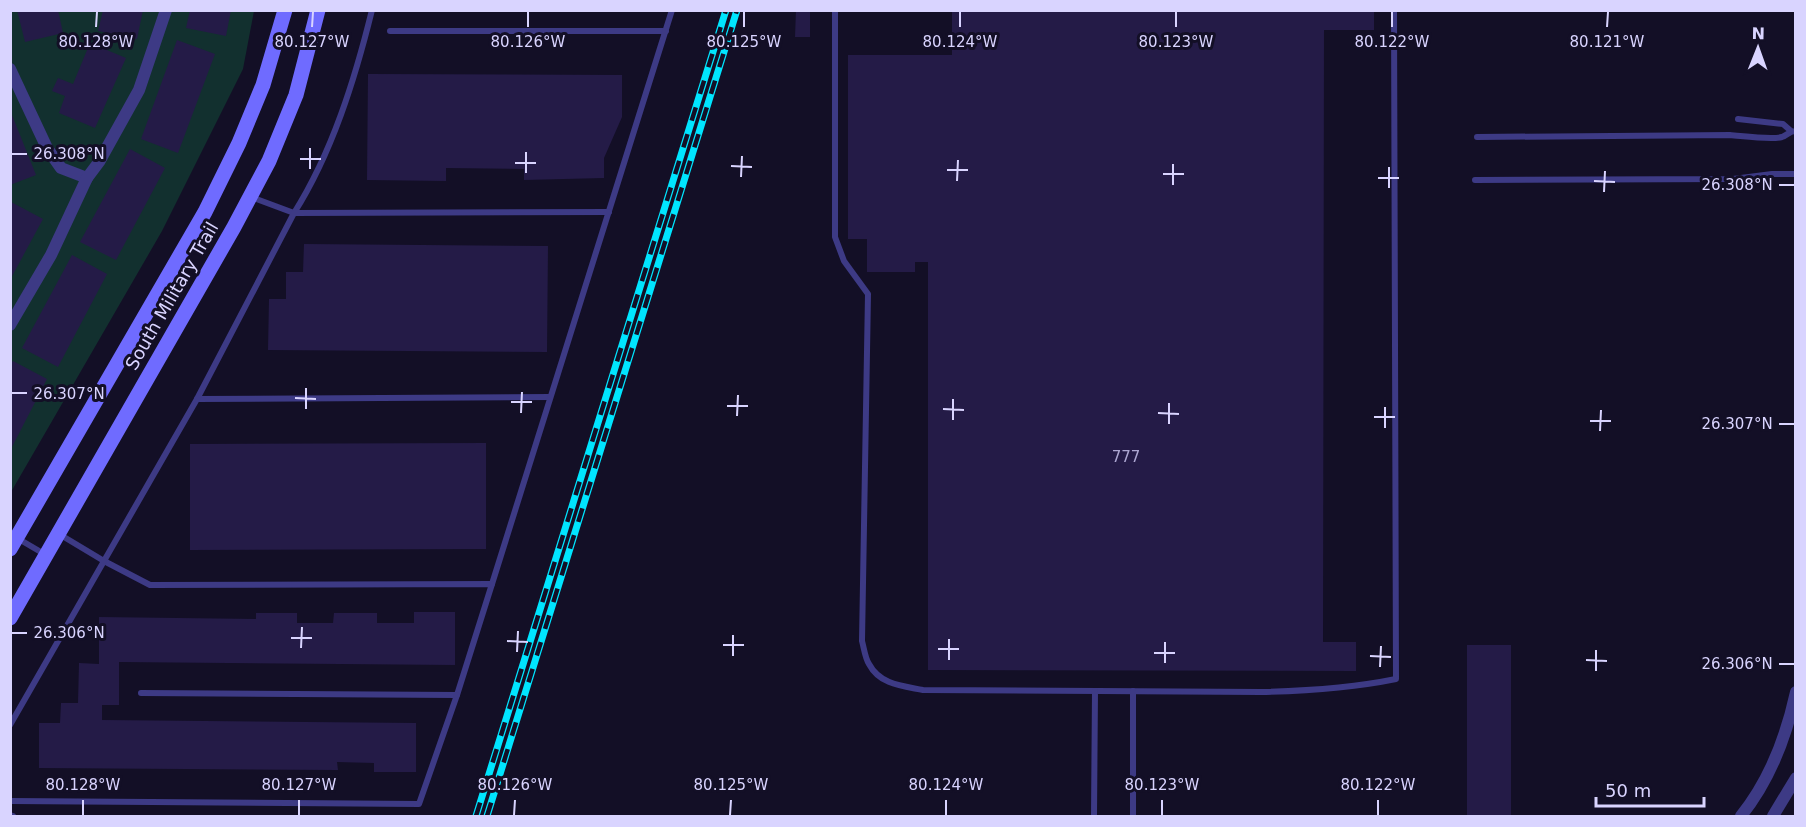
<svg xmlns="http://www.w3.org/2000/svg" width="1806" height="827" font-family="'DejaVu Sans',sans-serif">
	<rect width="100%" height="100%" fill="#130f26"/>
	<polygon fill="#12302f" points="11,11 254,11 243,69 162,231 11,492"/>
	<g fill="#241b47">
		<polygon points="17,10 58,10 63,33 25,42"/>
		<polygon points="103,10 143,10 137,39 98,31"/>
		<polygon points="190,10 231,10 226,36 186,28"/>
		<polygon points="796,10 810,10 810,37 795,37"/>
		<polygon points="952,10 1374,10 1374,30 1324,30 1323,642 1356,642 1356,671 928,670 928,262 915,262 915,272 867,272 867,239 848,239 848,55 952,55"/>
		<polygon points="177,40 215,54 178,153 141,139"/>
		<polygon points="90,43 126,58 95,128 59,113 65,96 52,91 58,78 73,84"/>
		<polygon points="368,74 622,75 622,117 604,158 604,178 524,180 524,169 446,168 446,181 367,180"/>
		<polygon points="10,110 36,175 10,185"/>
		<polygon points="130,149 165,168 116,260 80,242"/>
		<polygon points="11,202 43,219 10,280 10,203"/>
		<polygon points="304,244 548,246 547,352 268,350 269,299 286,299 286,272 303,272"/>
		<polygon points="72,255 107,274 58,367 22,348"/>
		<polygon points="13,361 47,379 12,447 10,446 10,365"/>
		<polygon points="486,443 486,549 190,550 190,444"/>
		<polygon points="414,612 455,612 455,665 119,662 119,705 102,705 102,720 416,723 416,772 374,772 374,763 337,762 338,770 39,768 39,723 60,723 61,703 78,703 79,663 99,664 99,617 256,619 256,613 297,613 297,623 333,623 334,613 377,613 377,623 414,623"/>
		<rect x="1467" y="645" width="44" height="171"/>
	</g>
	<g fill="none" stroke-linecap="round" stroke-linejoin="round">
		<g stroke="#3d3a85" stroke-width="6">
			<path d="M835,10v227l9,24 24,33 -6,347c2,7 3,17 7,23 11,21 34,22 54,26l338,2c45,-1 91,-4 135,-13l-2,-669"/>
			<polyline points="390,31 666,31"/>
			<polyline points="1738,119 1783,124 1791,131"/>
			<path d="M1477,137l253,-2c13,1 41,5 52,2 6,-2 7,-6 14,-6"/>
			<polyline points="1475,180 1733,179 1772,174 1796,174"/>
			<path d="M251,197l43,16c38,-60 61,-134 78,-203"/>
			<polyline points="197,399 550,397"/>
			<polyline points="17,538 46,555"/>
			<polyline points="492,584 672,10"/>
			<polyline points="1133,691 1133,816"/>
			<polyline points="141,693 457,695 492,584 150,585 104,561 197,399 294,213 609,212"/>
			<polyline points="10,725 104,561 59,534"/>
			<polyline points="10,801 419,804 457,695"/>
			<polyline points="10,815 13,816"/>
			<polyline points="1094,816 1095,691"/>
		</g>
		<g stroke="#3d3a85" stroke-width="12">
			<polyline points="10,69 47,148 61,168 87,178"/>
			<polyline points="10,325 51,255 87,178 99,162 139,90 166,10"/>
			<path d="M1741,816c29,-36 45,-78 55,-124"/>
			<polyline points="1773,816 1796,778"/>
		</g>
		<g stroke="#6f6bff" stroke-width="15">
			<polyline points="10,549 205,212 239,143 263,85 285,10"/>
			<polyline points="10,618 234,227 269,161 296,95 318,10"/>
		</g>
		<defs>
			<g id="rail">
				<polyline points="476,816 726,10"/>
				<polyline points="487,816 737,10"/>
			</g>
		</defs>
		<use href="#rail" stroke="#00e5ff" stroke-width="7"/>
		<use href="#rail" stroke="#130f26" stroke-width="4.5" stroke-dasharray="14" stroke-linecap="butt"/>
	</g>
	<path fill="none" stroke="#d9d4ff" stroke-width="2" d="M96,27l1,-15M312,27l1,-15M528,27v-15M744,27v-15M960,27v-15M1176,27v-15M1392,27v-15M1607,27l1,-15M12,154h15M300,159h21M515,163h21M731,166l21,1M310,169v-21M947,170h21M526,173v-21M1163,174h21M741,177l1,-21M1378,178h21M957,181l1,-21M1594,181l21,1M1173,185v-21M1779,185h15M1389,188v-21M1604,192l1,-21M12,393h15M295,398l21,1M511,402h21M727,406h21M306,409v-21M943,409l21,1M521,413l1,-21M1158,413l21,1M737,416l1,-21M1374,417h21M953,420v-21M1590,421h21M1169,424v-21M1779,424h15M1385,428v-21M1600,431l1,-21M12,633h15M291,638h21M507,641l21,1M723,645h21M301,648l1,-21M938,649h21M517,652l1,-21M1154,653h21M733,656v-21M1370,656l21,1M949,660v-21M1586,660l21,1M1165,663v-21M1779,664h15M1380,667l1,-21M1596,671v-21M83,815v-15M299,815v-15M514,815l1,-15M730,815l1,-15M946,815v-15M1162,815v-15M1378,815v-15"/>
	<g text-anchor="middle" stroke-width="6" stroke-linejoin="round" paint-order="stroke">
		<g font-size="15" fill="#aca6d1">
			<text x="1126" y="462">777</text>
		</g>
		<g font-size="18" fill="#d9d4ff" stroke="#130f26">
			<text transform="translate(172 296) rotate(-60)" y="6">South Military Trail</text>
		</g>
	</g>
	<g font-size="15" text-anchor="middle" fill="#d9d4ff" stroke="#130f26" stroke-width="6" stroke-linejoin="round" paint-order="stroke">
		<text x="96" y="47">80.128°W</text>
		<text x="312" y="47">80.127°W</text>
		<text x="528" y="47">80.126°W</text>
		<text x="744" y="47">80.125°W</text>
		<text x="960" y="47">80.124°W</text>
		<text x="1176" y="47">80.123°W</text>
		<text x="1392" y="47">80.122°W</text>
		<text x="1607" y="47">80.121°W</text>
		<text x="69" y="159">26.308°N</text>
		<text x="1737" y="190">26.308°N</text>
		<text x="69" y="399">26.307°N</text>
		<text x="1737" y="429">26.307°N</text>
		<text x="69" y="638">26.306°N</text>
		<text x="1737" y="669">26.306°N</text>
		<text x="83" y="790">80.128°W</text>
		<text x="299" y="790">80.127°W</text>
		<text x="515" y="790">80.126°W</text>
		<text x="731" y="790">80.125°W</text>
		<text x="946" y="790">80.124°W</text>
		<text x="1162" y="790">80.123°W</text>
		<text x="1378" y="790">80.122°W</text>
	</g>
	<rect width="1806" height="827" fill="none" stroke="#d9d4ff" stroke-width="24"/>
	<g transform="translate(1758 48) rotate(1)" stroke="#130f26" stroke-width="4.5" paint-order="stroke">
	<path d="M0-4.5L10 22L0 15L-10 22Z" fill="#d9d4ff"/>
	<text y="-9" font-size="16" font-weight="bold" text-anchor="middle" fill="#d9d4ff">N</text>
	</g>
	<path d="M1596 797v9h108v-9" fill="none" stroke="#d9d4ff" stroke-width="3"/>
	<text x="1605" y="797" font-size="18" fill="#d9d4ff" stroke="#130f26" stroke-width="4.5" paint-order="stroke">50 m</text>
</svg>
